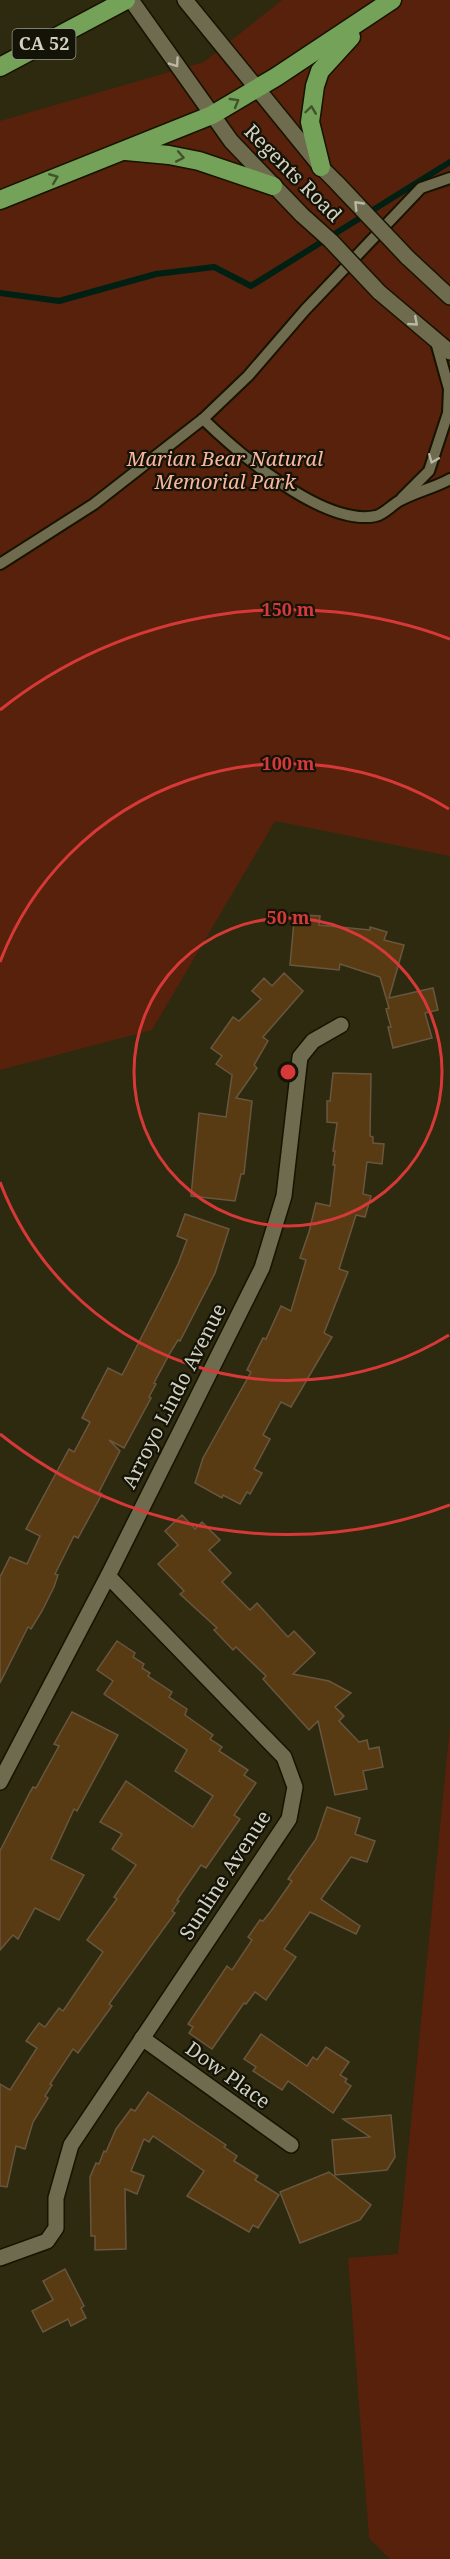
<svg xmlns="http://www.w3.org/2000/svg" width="450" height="2559" font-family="'Noto Serif',serif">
	<rect width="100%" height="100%" fill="#2d2a0f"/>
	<g fill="#57210c">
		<polygon points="282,0 450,0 450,856 275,821 152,1030 0,1070 0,121 204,62"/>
		<polygon points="450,1726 450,2559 390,2559 369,2538 348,2258 398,2254"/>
	</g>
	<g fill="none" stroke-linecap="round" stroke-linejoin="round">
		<polyline stroke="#002014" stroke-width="6" points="0,293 59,301 156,274 214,267 251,286 450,162"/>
	</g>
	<g fill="#583b13" stroke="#69563f" stroke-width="1.5">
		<polygon points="303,915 320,916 319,925 370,930 370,927 387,932 384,940 404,945 389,998 433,988 438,1010 425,1013 432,1038 393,1048 388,1027 391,1027 386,1009 389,1008 380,977 340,964 339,970 290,965 294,921 303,922"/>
		<polygon points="284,973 303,991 263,1037 268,1041 254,1065 257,1068 236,1098 252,1101 244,1174 241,1174 235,1201 191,1196 199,1113 226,1117 232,1075 216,1064 222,1056 211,1048 233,1017 239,1021 261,999 252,991 264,978 272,986"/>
		<polygon points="333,1073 371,1074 370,1136 373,1137 373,1143 384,1144 382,1164 367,1162 363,1194 371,1196 365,1217 356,1215 339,1269 348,1272 324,1333 332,1337 291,1407 281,1402 263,1435 270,1439 254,1469 262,1473 250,1494 247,1492 240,1504 223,1495 222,1498 195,1483 203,1458 251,1372 247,1370 263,1338 266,1339 281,1306 291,1311 306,1260 300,1258 309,1232 316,1203 330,1206 335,1165 333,1165 335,1151 333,1151 337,1123 327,1122 327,1101 330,1101"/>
		<polygon points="185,1214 229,1229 215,1273 180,1341 178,1340 170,1353 154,1383 156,1384 149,1397 151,1398 124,1448 109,1440 120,1451 99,1492 102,1494 78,1538 74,1536 55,1574 58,1575 54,1587 42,1611 31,1629 28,1627 0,1683 0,1577 10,1557 27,1564 40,1536 26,1529 69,1449 74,1452 90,1422 82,1418 108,1368 122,1375 161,1299 178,1264 187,1240 177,1236"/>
		<polygon points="182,1515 195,1529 202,1522 220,1540 209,1550 231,1573 222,1582 250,1610 257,1603 288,1637 294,1631 315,1653 293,1674 329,1681 351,1693 335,1707 344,1716 339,1721 359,1742 367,1740 369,1749 379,1747 383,1767 363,1771 367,1789 335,1795 318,1721 309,1730 263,1679 266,1676 236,1647 233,1650 214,1630 217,1628 180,1594 184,1591 158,1564 178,1545 165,1531"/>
		<polygon points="117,1641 135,1653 133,1657 144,1664 142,1668 150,1673 148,1676 172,1692 169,1697 187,1709 185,1715 213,1735 210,1739 222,1747 219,1751 248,1770 244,1775 256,1783 234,1815 240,1819 206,1868 201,1865 177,1900 179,1901 172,1911 175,1913 109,2004 112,2006 78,2053 73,2049 50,2084 52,2085 45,2096 48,2098 33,2122 25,2149 16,2146 7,2187 0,2186 0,2084 10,2090 37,2048 26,2041 39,2023 45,2027 59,2008 63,2011 103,1952 87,1940 117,1899 114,1897 136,1865 112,1849 122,1834 100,1822 126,1781 193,1827 213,1796 175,1771 187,1750 104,1694 113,1681 97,1670"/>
		<polygon points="72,1712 118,1735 77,1811 74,1809 51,1859 84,1875 59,1920 35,1908 18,1939 13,1935 0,1950 0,1851 30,1792 33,1787 36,1788 59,1746 54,1744"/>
		<polygon points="327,1807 360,1818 355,1834 375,1841 367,1862 351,1857 321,1899 360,1926 356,1934 310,1912 284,1949 296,1957 266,2000 255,1992 246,2004 244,2003 212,2049 189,2033 193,2027 188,2024 227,1966 232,1970 252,1940 248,1937 260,1920 263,1921 271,1911 292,1881 288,1879 316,1839"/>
		<polygon points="261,2034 307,2066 313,2057 317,2060 326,2047 349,2062 340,2075 347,2079 345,2082 351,2086 333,2113 288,2081 282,2090 253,2071 256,2067 244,2059"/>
		<polygon points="148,2092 226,2145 224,2147 237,2156 234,2161 258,2176 255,2180 279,2195 258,2228 253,2225 249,2232 187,2196 204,2171 153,2136 149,2142 144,2139 131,2171 144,2176 137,2194 125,2189 126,2249 95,2250 95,2236 91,2236 90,2177 96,2163 99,2164 104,2151 106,2152 116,2129 131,2109 135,2111"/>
		<polygon points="391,2115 395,2157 387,2170 335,2175 332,2140 370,2137 343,2119"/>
		<polygon points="329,2172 371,2205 360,2220 300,2243 280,2192"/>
		<polygon points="65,2269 84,2306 81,2308 86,2318 71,2326 68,2319 43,2332 32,2311 53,2300 43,2281"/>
	</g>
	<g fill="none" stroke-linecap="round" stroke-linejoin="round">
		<defs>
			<g id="lane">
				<path d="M203,419c35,34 121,108 173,97 8,-2 16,-11 23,-15 16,-9 35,-13 51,-22"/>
				<polyline points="402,498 429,471 448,413 449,389 436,342"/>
				<polyline points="0,564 94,504 203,419 248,376 305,310 421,188 450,178"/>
			</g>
			<g id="street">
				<polyline points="0,1782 108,1576 262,1268 284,1196 300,1057 313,1041 341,1025"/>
				<polyline points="142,2038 291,2145"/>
				<polyline points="0,2258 47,2241 56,2228 56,2198 71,2145 289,1819 295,1787 284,1757 108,1576"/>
			</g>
			<g id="secondary">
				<polyline points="131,0 231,141 302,215"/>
				<polyline points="185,0 321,167 337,183"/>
				<polyline points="407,257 450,297"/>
				<polyline points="379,292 450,352"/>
			</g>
			<g id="highway">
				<polyline points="0,67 126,0"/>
				<polyline points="126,151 169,155 199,161 273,186"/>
				<polyline points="321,167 310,122 315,86 320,71 351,37"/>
				<polyline points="0,200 212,115 276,77 392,0"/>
			</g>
		</defs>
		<use href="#lane" stroke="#161300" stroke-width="14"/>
		<use href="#street" stroke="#161300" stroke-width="18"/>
		<use href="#secondary" stroke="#161300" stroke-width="18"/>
		<use href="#highway" stroke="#161300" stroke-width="21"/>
		<use href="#lane" stroke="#6e6b4e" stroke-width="10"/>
		<use href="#street" stroke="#6e6b4e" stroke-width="15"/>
		<use href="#secondary" stroke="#6e6b4e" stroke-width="15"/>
		<use href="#highway" stroke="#75a259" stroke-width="18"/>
		<defs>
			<g id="secondary-bridge">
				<polyline points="337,183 407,257"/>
				<polyline points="302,215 331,241 379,292"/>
			</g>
		</defs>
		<use href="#secondary-bridge" stroke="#161300" stroke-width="18" stroke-linecap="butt"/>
		<use href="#secondary-bridge" stroke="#6e6b4e" stroke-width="15"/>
	</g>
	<defs><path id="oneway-chevron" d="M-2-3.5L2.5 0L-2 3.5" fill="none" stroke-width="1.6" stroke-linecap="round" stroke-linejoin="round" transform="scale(1.5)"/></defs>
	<g stroke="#bab8a5">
		<use href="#oneway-chevron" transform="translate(175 63) rotate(55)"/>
		<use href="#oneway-chevron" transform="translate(358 205) rotate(-134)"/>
		<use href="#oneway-chevron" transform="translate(414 322) rotate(41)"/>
		<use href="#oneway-chevron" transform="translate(433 459) rotate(112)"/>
	</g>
	<g stroke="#40532c">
		<use href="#oneway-chevron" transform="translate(235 102) rotate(-30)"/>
		<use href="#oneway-chevron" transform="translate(311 110) rotate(-82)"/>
		<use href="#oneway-chevron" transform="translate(180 157) rotate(11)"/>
		<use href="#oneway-chevron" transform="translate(54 178) rotate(-22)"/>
	</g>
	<g fill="none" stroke="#d63937" stroke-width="3">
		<circle cx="288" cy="1072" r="154"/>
		<path d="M449 1335A308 308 0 0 1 0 1182M0 962A308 308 0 0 1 449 809"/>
		<path d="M450 1505A462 462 0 0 1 0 1434M0 710A462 462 0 0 1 450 639"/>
	</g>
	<g text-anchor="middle" stroke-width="4.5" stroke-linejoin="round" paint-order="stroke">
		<rect fill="#141307" stroke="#9a998a" stroke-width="1.5" x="12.5" y="29" width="63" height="30" rx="4.5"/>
		<g font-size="18" font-weight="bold" fill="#d3d2c2">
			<text x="44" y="50">CA 52</text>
		</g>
		<g font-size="20" fill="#d3d2c2" stroke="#141307">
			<text transform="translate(293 173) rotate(45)" y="7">Regents Road</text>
			<text transform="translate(174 1396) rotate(-63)" y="7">Arroyo Lindo Avenue</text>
			<text transform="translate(225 1875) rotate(-57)" y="7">Sunline Avenue</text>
			<text transform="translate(228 2075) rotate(36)" y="7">Dow Place</text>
		</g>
		<g font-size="20" font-style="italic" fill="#fab69e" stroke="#141307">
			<text x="225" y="466">Marian Bear Natural<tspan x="225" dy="23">Memorial Park</tspan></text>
		</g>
	</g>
	<circle cx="288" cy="1072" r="9" fill="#d63937" stroke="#141307" stroke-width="3"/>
	<g font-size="18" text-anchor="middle" font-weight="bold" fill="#d63937" stroke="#141307" stroke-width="4.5" stroke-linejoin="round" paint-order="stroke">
		<text x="288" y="616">150 m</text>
		<text x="288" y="770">100 m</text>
		<text x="288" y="924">50 m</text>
	</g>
</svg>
